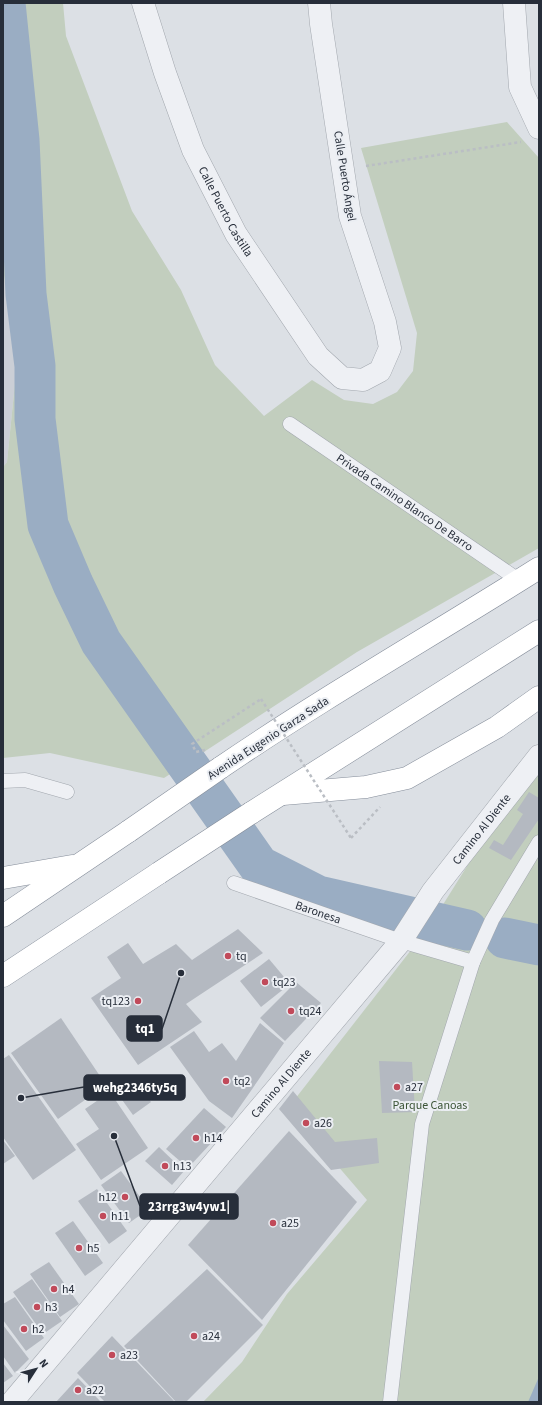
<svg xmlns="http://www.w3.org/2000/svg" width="542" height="1405" font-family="'Source Sans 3',sans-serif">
	<rect width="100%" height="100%" fill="#dce0e5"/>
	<polygon fill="#cbcfd6" points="3,269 17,363 7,462 3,467"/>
	<g fill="#c2cebe">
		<polygon points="3,3 63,3 66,36 132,211 181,290 215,365 264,416 312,380 344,400 373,404 397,392 413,371 417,333 361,148 507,122 539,158 539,548 357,652 164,778 50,753 3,758 3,467 7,462 17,363 3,269"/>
		<polygon points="539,769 539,1402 203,1402 242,1362 287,1294 367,1200 288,1108 429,927 489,831"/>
	</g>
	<polygon fill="#9aadc3" points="539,1377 539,1402 528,1402 538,1379"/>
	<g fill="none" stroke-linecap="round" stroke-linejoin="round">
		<g stroke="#9aadc3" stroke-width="41">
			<polyline points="5,3 19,140 26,294 35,366 35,419 48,525 73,584 101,642 259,866 318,896 467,930"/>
			<polyline points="505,938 539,945"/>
		</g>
	</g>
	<g fill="#b4b9c1">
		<polygon points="529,792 539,798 539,819 511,860 489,848 494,840 503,845 523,814 517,810"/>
		<polygon points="238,929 263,953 186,1004 202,1022 138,1065 91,998 121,978 107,957 128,943 143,964 176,944 192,960"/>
		<polygon points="269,959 290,984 261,1007 240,981"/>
		<polygon points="296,982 321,1003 285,1041 260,1018"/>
		<polygon points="61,1018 106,1085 58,1119 11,1053"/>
		<polygon points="260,1023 284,1043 232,1118 209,1101 170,1047 194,1031 209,1052 222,1043 236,1061"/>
		<polygon points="9,1055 76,1150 33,1180 3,1137 3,1059"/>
		<polygon points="379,1061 412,1062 415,1112 382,1113"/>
		<polygon points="138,1085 151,1102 133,1115 120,1097"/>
		<polygon points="293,1091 335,1142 377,1138 379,1163 331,1170 279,1109"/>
		<polygon points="110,1092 148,1148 101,1180 76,1144 99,1129 85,1109"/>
		<polygon points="204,1108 226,1127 188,1168 166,1149"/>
		<polygon points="289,1131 357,1202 262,1320 188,1245"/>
		<polygon points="3,1140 15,1156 3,1164"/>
		<polygon points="159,1147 184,1171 172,1185 145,1161"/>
		<polygon points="121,1171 149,1209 129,1223 101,1185"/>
		<polygon points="97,1189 127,1231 109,1244 78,1201"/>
		<polygon points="73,1221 103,1263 85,1276 55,1233"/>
		<polygon points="49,1262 79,1304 60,1317 30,1274"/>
		<polygon points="207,1269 263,1325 186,1402 176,1402 124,1346"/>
		<polygon points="32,1279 62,1321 43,1334 13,1292"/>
		<polygon points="15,1297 44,1338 26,1351 3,1320 3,1304"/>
		<polygon points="3,1325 29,1359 15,1373 3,1356"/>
		<polygon points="112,1336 175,1402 105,1402 77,1373"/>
		<polygon points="3,1363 13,1376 3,1383"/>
		<polygon points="78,1378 101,1402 56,1402"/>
	</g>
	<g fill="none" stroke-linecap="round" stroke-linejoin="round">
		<defs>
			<g id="lane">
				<path id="s1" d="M290,424l230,157"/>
				<polyline points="3,781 25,780 67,792"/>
				<path id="s2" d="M234,883l167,58 72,21"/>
				<polyline points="390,1402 422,1124 473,962 492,920 539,842"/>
			</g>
			<g id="street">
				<path id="s3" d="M143,3l22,70 28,77 43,84 82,122 24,22 21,2 17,-9 10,-23 -5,-26 -35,-106 -29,-192 -2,-21"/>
				<polyline points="514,3 520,87 539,128"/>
				<path id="s4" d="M12,1402l389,-461 32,-50 106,-135"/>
			</g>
			<g id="highway">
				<path d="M220,768c104,-71 213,-133 319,-200"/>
				<polyline points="283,794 366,787 407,778 497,727 539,697"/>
				<polyline points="251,813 539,631"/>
				<polyline points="3,878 72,866"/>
				<polyline points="3,916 129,831"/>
				<polyline points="3,976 159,873"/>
			</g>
		</defs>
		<use href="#lane" stroke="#a2a7ae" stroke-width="15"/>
		<use href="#street" stroke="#a2a7ae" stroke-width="23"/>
		<use href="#highway" stroke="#858d9a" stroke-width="23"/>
		<g stroke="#babec4" stroke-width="2.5" stroke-dasharray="3 3" stroke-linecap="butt">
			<polyline points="366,166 521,142"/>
			<polyline points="205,750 196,752 192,744 261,699"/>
			<polyline points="351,838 380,807"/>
		</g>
		<use href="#lane" stroke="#eef0f4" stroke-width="14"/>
		<use href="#street" stroke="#eef0f4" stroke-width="22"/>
		<use href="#highway" stroke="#fff" stroke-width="22"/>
		<defs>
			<g id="highway-bridge">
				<polyline points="129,831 220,768"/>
				<polyline points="159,873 251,813"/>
			</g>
		</defs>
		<use href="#highway-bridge" stroke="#858d9a" stroke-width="23" stroke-linecap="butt"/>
		<polyline stroke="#babec4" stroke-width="2.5" stroke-dasharray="3 3" stroke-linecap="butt" points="261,699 351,838"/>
		<use href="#highway-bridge" stroke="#fff" stroke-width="22"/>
	</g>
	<g fill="#c14a5a" stroke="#ebeef3" stroke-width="1.5">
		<circle cx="228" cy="956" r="4"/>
		<circle cx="265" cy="982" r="4"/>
		<circle cx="138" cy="1001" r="4"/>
		<circle cx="291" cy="1011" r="4"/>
		<circle cx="226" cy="1081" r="4"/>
		<circle cx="397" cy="1087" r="4"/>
		<circle cx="306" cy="1123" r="4"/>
		<circle cx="196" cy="1138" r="4"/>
		<circle cx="165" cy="1166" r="4"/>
		<circle cx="125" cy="1197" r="4"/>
		<circle cx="103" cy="1216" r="4"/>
		<circle cx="273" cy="1223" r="4"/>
		<circle cx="79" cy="1248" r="4"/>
		<circle cx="54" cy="1289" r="4"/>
		<circle cx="37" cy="1307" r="4"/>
		<circle cx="24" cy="1329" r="4"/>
		<circle cx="194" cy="1336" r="4"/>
		<circle cx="112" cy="1355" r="4"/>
		<circle cx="78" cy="1390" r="4"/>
	</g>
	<g text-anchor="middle" stroke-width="4" stroke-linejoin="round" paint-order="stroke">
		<g font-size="12" fill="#272e3a" stroke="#ebeef3">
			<text transform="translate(345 176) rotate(81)" y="4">Calle Puerto Ángel</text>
			<text dy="4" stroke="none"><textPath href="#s3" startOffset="225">Calle Puerto Castilla</textPath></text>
			<text dy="4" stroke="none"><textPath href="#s1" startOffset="139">Privada Camino Blanco De Barro</textPath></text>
			<text transform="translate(268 738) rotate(-33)" y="4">Avenida Eugenio Garza Sada</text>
			<text dy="4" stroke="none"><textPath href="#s4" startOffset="741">Camino Al Diente</textPath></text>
			<text dy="4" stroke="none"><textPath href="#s2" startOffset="89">Baronesa</textPath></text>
			<text dy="4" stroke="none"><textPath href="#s4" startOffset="417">Camino Al Diente</textPath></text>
		</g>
		<g font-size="12" fill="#272e3a" stroke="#ebeef3" text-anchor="start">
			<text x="236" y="960">tq</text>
			<text x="273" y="986">tq23</text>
			<text x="130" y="1005" text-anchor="end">tq123</text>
			<text x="299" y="1015">tq24</text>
			<text x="234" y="1085">tq2</text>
			<text x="405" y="1091">a27</text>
			<text x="314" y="1127">a26</text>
			<text x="204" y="1142">h14</text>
			<text x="173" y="1170">h13</text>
			<text x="117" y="1201" text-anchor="end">h12</text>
			<text x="111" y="1220">h11</text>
			<text x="281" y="1227">a25</text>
			<text x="87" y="1252">h5</text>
			<text x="62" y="1293">h4</text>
			<text x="45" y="1311">h3</text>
			<text x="32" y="1333">h2</text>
			<text x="202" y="1340">a24</text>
			<text x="120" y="1359">a23</text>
			<text x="86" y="1394">a22</text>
		</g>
		<g font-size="12" fill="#3b5436" stroke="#ebeef3">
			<text x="430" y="1109">Parque Canoas</text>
		</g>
	</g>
	<path fill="none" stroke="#272e3a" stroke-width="1.5" d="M181 973L162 1029M21 1098L84 1087M114 1136L140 1206"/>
	<g fill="#272e3a" stroke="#ebeef3" stroke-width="1.5">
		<circle cx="181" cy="973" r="4"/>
		<circle cx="21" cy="1098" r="4"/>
		<circle cx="114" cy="1136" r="4"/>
	</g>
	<g fill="#272e3a" stroke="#272e3a" stroke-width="1.5">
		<rect x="127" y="1016" width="35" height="25" rx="4"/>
		<rect x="84" y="1075" width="101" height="25" rx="4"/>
		<rect x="140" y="1194" width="98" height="25" rx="4"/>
	</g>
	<g font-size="13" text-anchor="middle" font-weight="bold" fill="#fff">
		<text x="145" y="1033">tq1</text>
		<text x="135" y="1092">wehg2346ty5q</text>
		<text x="189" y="1211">23rrg3w4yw1|</text>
	</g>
	<rect width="542" height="1405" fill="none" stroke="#272e3a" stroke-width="8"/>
	<g transform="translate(36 1369) rotate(54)" stroke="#ebeef3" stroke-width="3" paint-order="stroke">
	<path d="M0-3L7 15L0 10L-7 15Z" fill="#272e3a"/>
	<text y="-6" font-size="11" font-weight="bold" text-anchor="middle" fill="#272e3a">N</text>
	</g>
</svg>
